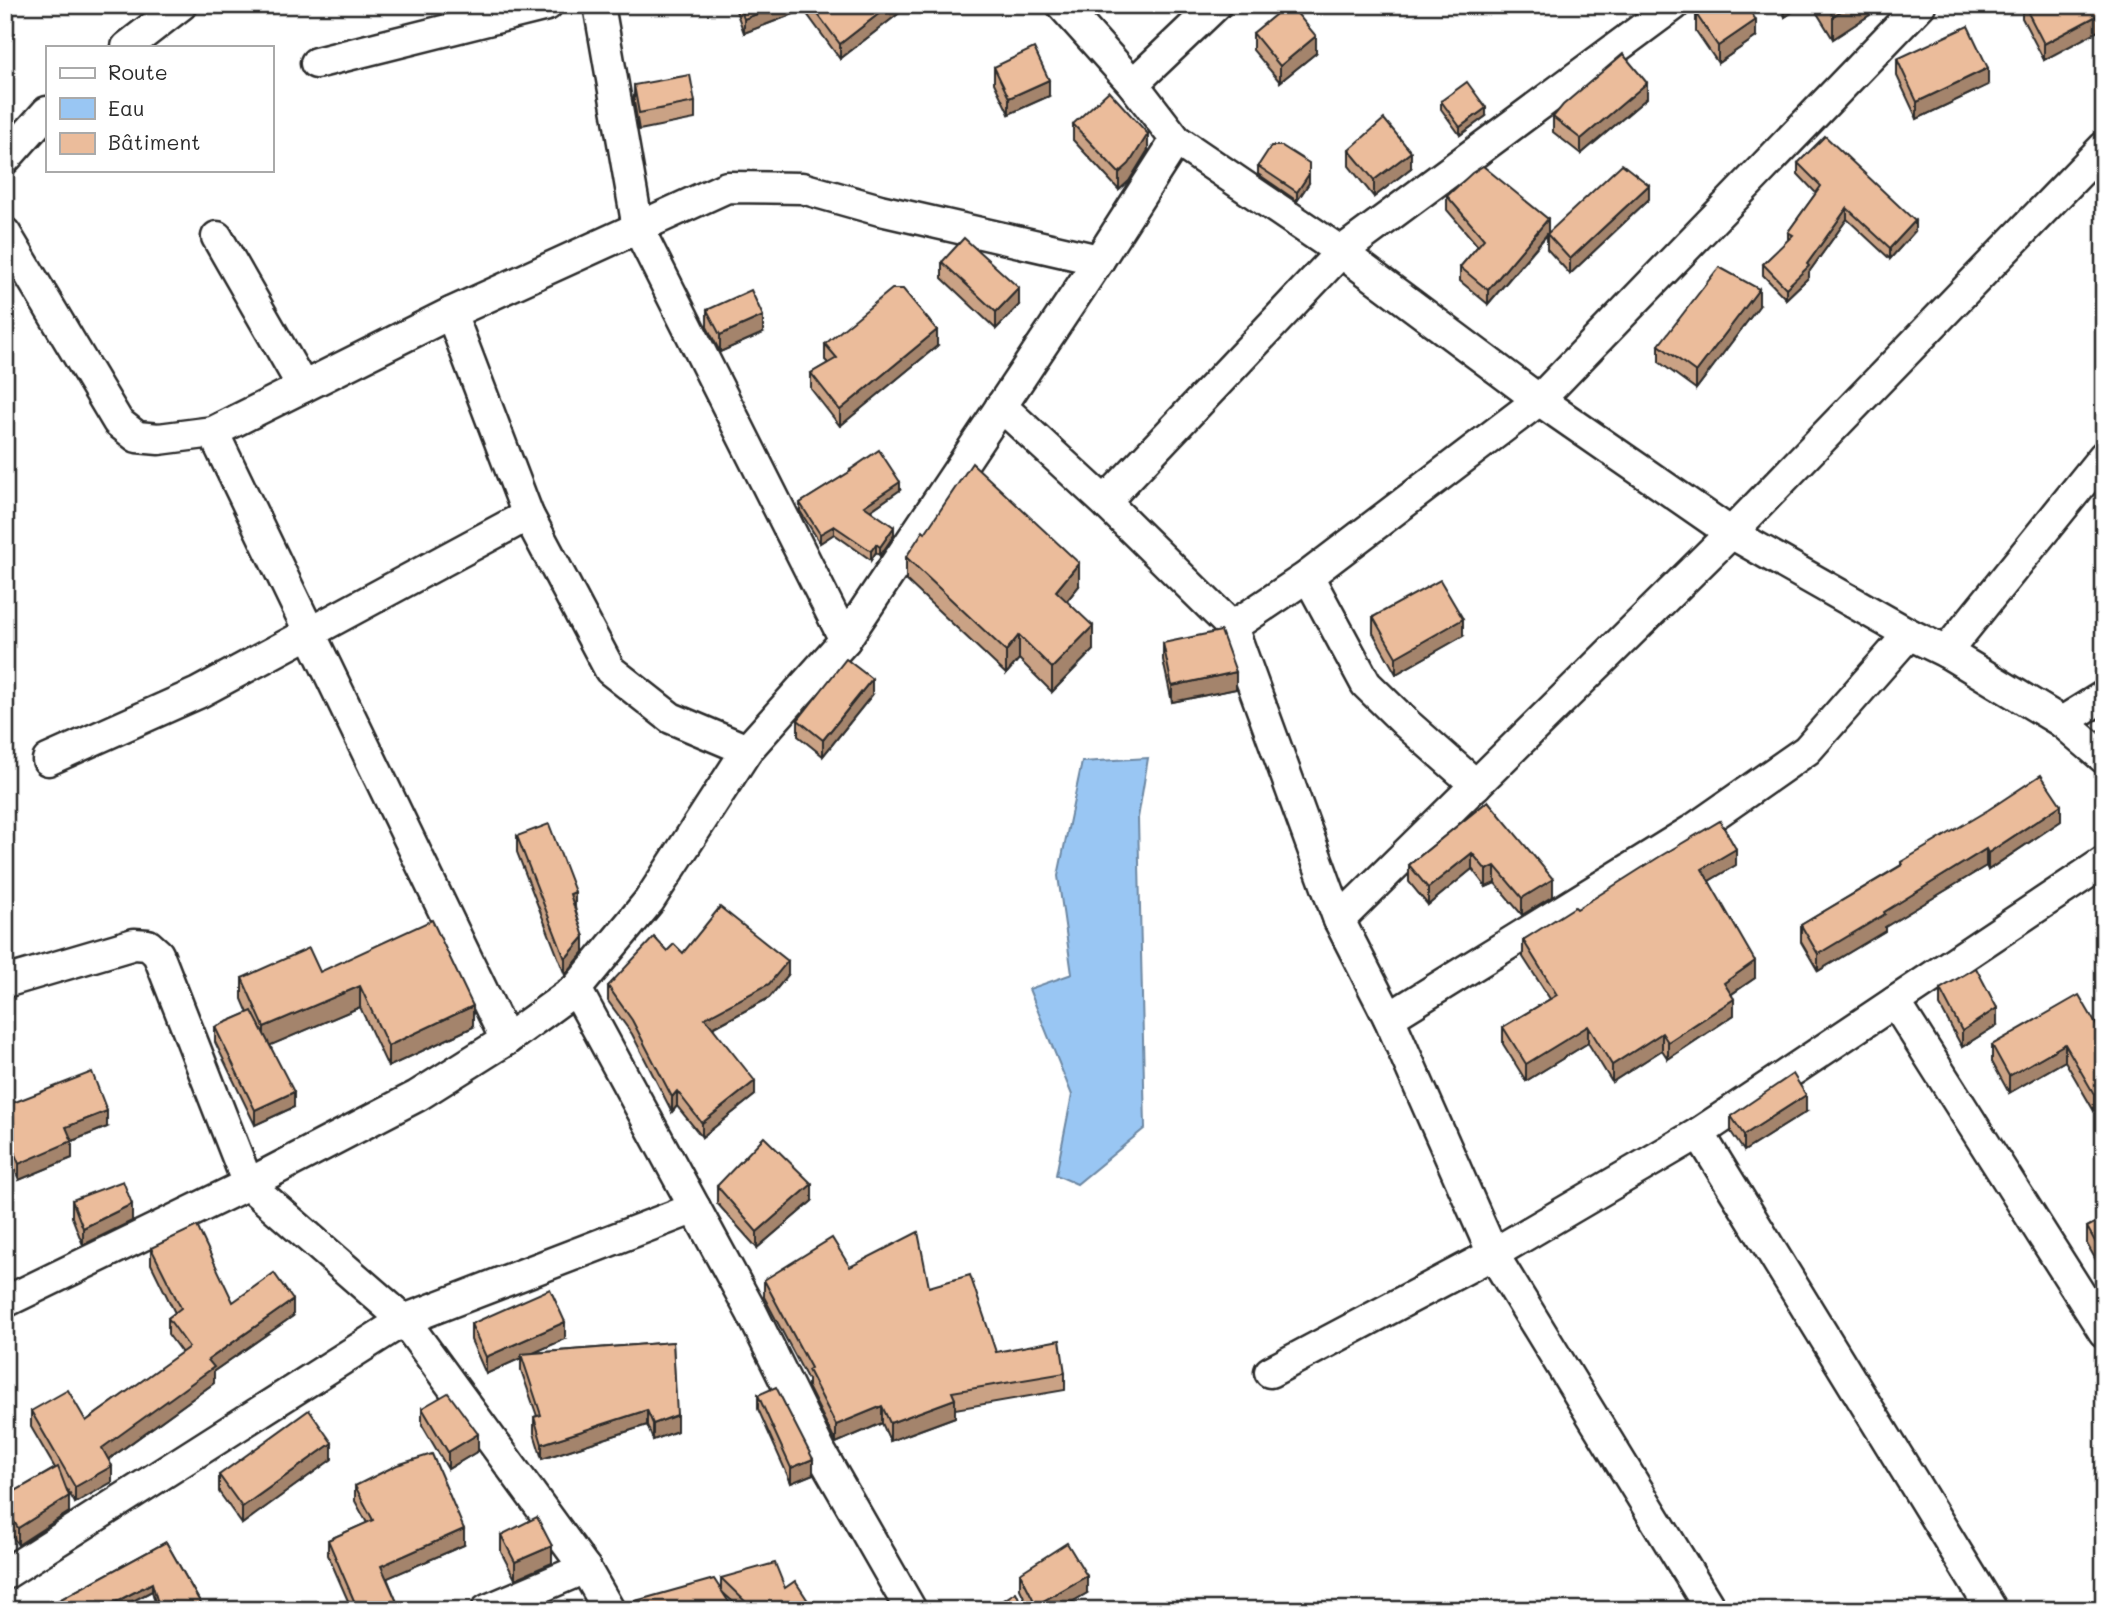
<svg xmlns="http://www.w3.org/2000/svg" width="2109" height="1615" font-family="Mali,sans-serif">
	<rect width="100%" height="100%" fill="#fff"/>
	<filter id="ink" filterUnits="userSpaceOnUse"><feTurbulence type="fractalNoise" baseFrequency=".0143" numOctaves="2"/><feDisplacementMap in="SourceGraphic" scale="14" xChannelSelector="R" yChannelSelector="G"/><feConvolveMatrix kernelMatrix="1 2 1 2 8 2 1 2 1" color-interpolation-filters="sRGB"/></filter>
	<g filter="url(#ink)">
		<polygon fill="#99c6f3" stroke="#6d88a3" stroke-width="2" points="1148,758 1138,818 1145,1128 1077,1184 1056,1175 1072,1095 1029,989 1072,974 1058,876 1082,762"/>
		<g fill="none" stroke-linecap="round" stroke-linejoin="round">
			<defs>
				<g id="street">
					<polyline points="599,5 638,228 845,640"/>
					<polyline points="1062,5 1133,84 1176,140 1341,252 1539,400 1731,533 1909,634 1946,652 2062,722 2104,758"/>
					<polyline points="1674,5 1341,252 1115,491 1108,505 1232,627 1339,920 1389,1018 1493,1254 1711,1610"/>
					<polyline points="127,47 181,5"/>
					<polyline points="316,63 547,5"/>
					<polyline points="1133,84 1216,5"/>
					<polyline points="5,159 47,112"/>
					<polyline points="5,233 118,422 137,437 159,439 213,432 451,313 727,187 802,188 880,210 1099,260"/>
					<polyline points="217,237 303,387"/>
					<polyline points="451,313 528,515 610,670 671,718 747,750"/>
					<polyline points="1001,406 1108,505"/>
					<polyline points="213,432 506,1040"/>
					<polyline points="1308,576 1366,684 1407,724 1476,785"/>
					<polyline points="1232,627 1308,576 1539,400 1920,5"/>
					<polyline points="1946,652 2104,456"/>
					<polyline points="2062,722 2104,696"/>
					<polyline points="48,760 198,693 528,515"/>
					<polyline points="1339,920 1731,533 2104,147"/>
					<polyline points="5,982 134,944 148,945 158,954 248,1184 404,1320 585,1568 609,1610"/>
					<polyline points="576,989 752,1313 821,1453 911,1610"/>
					<polyline points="1895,1002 2104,1332"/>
					<polyline points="1389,1018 1691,831 1807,750 1909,634"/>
					<polyline points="1699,1133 1992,1610"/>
					<polyline points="5,1302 248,1184 417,1096 506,1040 576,989 649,901 747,750 845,640 1099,260 1176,140"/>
					<polyline points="1270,1372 1493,1254 1699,1133 2104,862"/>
					<polyline points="5,1574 404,1320 695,1208"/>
					<polyline points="487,1610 585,1568"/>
				</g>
			</defs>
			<use href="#street" stroke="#2b2b2b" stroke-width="35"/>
			<use href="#street" stroke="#fff" stroke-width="30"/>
		</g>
		<g fill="#caa285" stroke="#2b2b2b" stroke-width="2">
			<polygon points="734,5 907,5 907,7 840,59 804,10 744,33"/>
			<polygon points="1780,5 1803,5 1785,17"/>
			<polygon points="1812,5 1885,5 1833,39"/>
			<polygon points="2022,5 2104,5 2044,60 2022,18"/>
			<polygon points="1696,14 1756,37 1718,63 1696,31"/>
			<polygon points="1253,33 1316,53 1280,82 1253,50"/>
			<polygon points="1897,59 1988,85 1917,119 1897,76"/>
			<polygon points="994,67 1049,96 1009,114 994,83"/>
			<polygon points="634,85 695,102 695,119 639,130 634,102"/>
			<polygon points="1647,98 1581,154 1553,132 1553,117"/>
			<polygon points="1441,101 1486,116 1460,135 1441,109"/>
			<polygon points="1073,124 1148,150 1129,181 1119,190 1073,140"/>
			<polygon points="1349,150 1411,168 1374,197 1349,166"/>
			<polygon points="1798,163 1915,231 1890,259 1847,219 1809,272 1809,277 1786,299 1763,275 1763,264 1788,241 1788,232 1816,193 1798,174"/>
			<polygon points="1258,166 1309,183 1297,201 1258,174"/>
			<polygon points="1447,196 1548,233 1649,199 1570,274 1547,249 1547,235 1488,304 1460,281 1460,267 1478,246 1447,210"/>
			<polygon points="942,262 1019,305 996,329 942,278"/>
			<polygon points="1759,306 1696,389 1659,362 1659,345"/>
			<polygon points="707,310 763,333 720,352 707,327"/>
			<polygon points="825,344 937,346 840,426 811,389 811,373 828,363 825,360"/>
			<polygon points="850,470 900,490 870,511 894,535 880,556 876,552 871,560 834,534 820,543 800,511 800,503 850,472"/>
			<polygon points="925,533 1079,586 1067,601 1093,650 1052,692 1019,659 1006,674 906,580 906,557"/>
			<polygon points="1373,617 1463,636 1396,674 1373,633"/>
			<polygon points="1163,643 1236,689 1172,702 1163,660"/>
			<polygon points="872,695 823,756 798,736 798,720"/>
			<polygon points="1488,801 1553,896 1522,915 1495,883 1486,887 1472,869 1428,905 1409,882 1409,865"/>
			<polygon points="2061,821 1988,870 1986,866 1885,927 1885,931 1818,971 1801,942 1801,925 1901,865 1901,862"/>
			<polygon points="517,836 575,907 584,952 565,975 517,852"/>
			<polygon points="1736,865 1709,881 1755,978 1732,994 1734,1015 1668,1059 1662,1050 1612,1082 1588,1043 1526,1081 1503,1044 1503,1027 1550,999 1523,957 1523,940 1577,909"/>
			<polygon points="667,951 788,975 769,998 713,1028 755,1095 702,1137 677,1106 672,1112 632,1034 608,1001 608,986"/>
			<polygon points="320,972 473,1027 388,1067 360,1007 270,1045 294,1107 255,1125 215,1042 215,1027 248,1013 242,999 242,978"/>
			<polygon points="1940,989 1997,1025 1962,1047 1940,1006"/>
			<polygon points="2104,1038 2104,1105 2094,1111 2065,1061 2009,1093 1992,1062 1992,1045"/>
			<polygon points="5,1106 107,1127 72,1141 72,1158 19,1180 5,1146"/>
			<polygon points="1806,1112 1744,1151 1731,1132 1731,1116"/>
			<polygon points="717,1186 812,1201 757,1248 717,1203"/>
			<polygon points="72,1200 132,1221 83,1245 72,1217"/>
			<polygon points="2104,1218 2101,1269 2087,1244 2087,1227"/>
			<polygon points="151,1248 233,1302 293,1316 214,1371 214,1383 108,1460 112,1482 75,1503 67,1489 69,1512 18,1545 5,1524 5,1497 55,1468 31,1427 31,1411 86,1421 182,1353 168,1334 168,1318 175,1313 151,1264"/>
			<polygon points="850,1267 929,1287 996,1352 1065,1373 1065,1390 955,1409 955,1417 890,1441 882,1423 836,1443 808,1387 808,1380 764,1297 764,1280"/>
			<polygon points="471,1324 565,1339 532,1353 673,1342 677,1431 653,1440 647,1425 542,1459 534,1433 534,1417 537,1416 521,1370 521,1358 486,1374 471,1340"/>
			<polygon points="758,1395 813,1474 791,1483 758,1409"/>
			<polygon points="422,1408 478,1451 448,1469 422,1425"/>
			<polygon points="332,1459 242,1524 219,1492 219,1475"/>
			<polygon points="355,1486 464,1545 387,1578 400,1610 352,1610 328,1555 328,1540 367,1523 355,1501"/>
			<polygon points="501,1535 552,1563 515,1579 501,1552"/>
			<polygon points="166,1542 204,1609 210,1610 157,1610 152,1591 116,1610 48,1610 48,1606"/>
			<polygon points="1020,1573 1087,1593 1058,1610 1030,1610 1020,1589"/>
			<polygon points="721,1578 785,1588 814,1610 742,1610 721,1591"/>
		</g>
		<g fill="#a4846c" stroke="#2b2b2b" stroke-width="2">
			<polygon points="779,5 804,5 804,10 744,33 744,19"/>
			<polygon points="890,5 907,5 907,7 840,59 840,44"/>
			<polygon points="1785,5 1803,5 1785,17"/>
			<polygon points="1850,5 1885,5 1833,39 1833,16"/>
			<polygon points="2104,12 2104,28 2044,60 2044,44"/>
			<polygon points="1756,20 1756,37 1718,63 1718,46"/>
			<polygon points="1316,36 1316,53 1280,82 1280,66"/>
			<polygon points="1988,68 1988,85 1917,119 1917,102"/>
			<polygon points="1049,80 1049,96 1009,114 1009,98"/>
			<polygon points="1647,83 1647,98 1581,154 1581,139"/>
			<polygon points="1486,108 1486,116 1460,135 1460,127"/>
			<polygon points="1148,134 1148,150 1129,181 1119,190 1119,173"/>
			<polygon points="1411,152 1411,168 1374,197 1374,180"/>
			<polygon points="1309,174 1309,183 1297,201 1297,192"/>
			<polygon points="1649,185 1649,199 1570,274 1570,259"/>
			<polygon points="1847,208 1847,219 1809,272 1809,277 1786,299 1786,288 1807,264"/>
			<polygon points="1548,219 1548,233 1488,304 1488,290"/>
			<polygon points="1915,221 1915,231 1890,259 1890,248"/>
			<polygon points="1019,288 1019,305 996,329 996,312"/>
			<polygon points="1759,289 1759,306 1696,389 1696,372"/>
			<polygon points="763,316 763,333 720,352 720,335"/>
			<polygon points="937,330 937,346 840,426 840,410"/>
			<polygon points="900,482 900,490 864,515 864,506"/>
			<polygon points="834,526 834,534 820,543 820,534"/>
			<polygon points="894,527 894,535 880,556 880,547"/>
			<polygon points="876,544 876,552 871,560 871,551"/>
			<polygon points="1079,563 1079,586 1056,614 1056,591"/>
			<polygon points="1463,619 1463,636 1396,674 1396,657"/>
			<polygon points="1093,626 1093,650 1052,692 1052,668"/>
			<polygon points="1019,635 1019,659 1006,674 1006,651"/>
			<polygon points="1236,672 1236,689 1172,702 1172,686"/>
			<polygon points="872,679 872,695 823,756 823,740"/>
			<polygon points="2061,805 2061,821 1988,870 1988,853"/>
			<polygon points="1736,849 1736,865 1702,885 1702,869"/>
			<polygon points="1986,849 1986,866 1885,927 1885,931 1818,971 1818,954 1884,912"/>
			<polygon points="1472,853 1472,869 1428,905 1428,888"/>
			<polygon points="1495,866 1495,883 1486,887 1486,870"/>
			<polygon points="1553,879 1553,896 1522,915 1522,898"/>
			<polygon points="575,892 575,907 570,909 570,894"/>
			<polygon points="584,937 584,952 565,975 565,959"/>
			<polygon points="788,961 788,975 769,998 705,1032 705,1018"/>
			<polygon points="1755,961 1755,978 1724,999 1724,983"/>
			<polygon points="360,986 360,1007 264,1048 264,1027"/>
			<polygon points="1734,999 1734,1015 1668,1059 1668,1042"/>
			<polygon points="473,1006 473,1027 388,1067 388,1046"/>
			<polygon points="1997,1008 1997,1025 1962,1047 1962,1031"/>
			<polygon points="1588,1026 1588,1043 1526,1081 1526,1064"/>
			<polygon points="1662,1033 1662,1050 1612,1082 1612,1065"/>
			<polygon points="2065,1044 2065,1061 2009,1093 2009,1076"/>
			<polygon points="755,1081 755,1095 702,1137 702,1123"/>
			<polygon points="2104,1089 2104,1105 2094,1111 2094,1094"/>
			<polygon points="677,1091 677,1106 672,1112 672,1097"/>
			<polygon points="294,1092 294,1107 255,1125 255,1110"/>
			<polygon points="1806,1095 1806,1112 1744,1151 1744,1135"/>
			<polygon points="107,1111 107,1127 72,1141 72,1158 19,1180 19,1164 66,1127"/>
			<polygon points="812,1184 812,1201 757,1248 757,1232"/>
			<polygon points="132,1204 132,1221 83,1245 83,1228"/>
			<polygon points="2104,1250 2104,1267 2101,1269 2101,1252"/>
			<polygon points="293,1300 293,1316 214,1371 214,1383 102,1464 102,1448 208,1360"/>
			<polygon points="565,1322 565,1339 522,1358 521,1354 521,1358 486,1374 486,1357"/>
			<polygon points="955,1399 955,1417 890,1441 890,1423"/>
			<polygon points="882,1406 882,1423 836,1443 836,1425"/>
			<polygon points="647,1410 647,1425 542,1459 542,1444"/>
			<polygon points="677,1415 677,1431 653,1440 653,1424"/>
			<polygon points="478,1434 478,1451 448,1469 448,1452"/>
			<polygon points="332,1443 332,1459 242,1524 242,1507"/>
			<polygon points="813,1459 813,1474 791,1483 791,1468"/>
			<polygon points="112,1466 112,1482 75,1503 75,1487"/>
			<polygon points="69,1496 69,1512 18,1545 18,1528"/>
			<polygon points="464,1529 464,1545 381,1581 381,1566"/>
			<polygon points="552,1546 552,1563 515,1579 515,1562"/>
			<polygon points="1087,1576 1087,1593 1058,1610 1036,1610 1036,1605"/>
			<polygon points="152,1583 152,1591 116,1610 100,1610"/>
		</g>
		<g fill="#ebbc9b" stroke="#2b2b2b" stroke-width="2">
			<polygon points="739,5 779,5 744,19"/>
			<polygon points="811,5 890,5 840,44"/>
			<polygon points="1287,5 1290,5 1316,36 1280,66 1253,33"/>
			<polygon points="1710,5 1746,5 1756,20 1718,46 1696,14"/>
			<polygon points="1826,5 1850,5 1833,16"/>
			<polygon points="2024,5 2104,5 2104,12 2044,44"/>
			<polygon points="1968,26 1988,68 1917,102 1897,59"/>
			<polygon points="1034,48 1049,80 1009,98 994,67"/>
			<polygon points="1623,54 1647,83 1581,139 1553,117 1563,105"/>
			<polygon points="690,75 695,102 639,113 634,85"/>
			<polygon points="1467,82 1486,108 1460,127 1441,101"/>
			<polygon points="1109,91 1148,134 1129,164 1119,173 1073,124"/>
			<polygon points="1384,119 1411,152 1374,180 1349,150"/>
			<polygon points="1825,136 1915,221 1890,248 1847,208 1807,264 1809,266 1786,288 1763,264 1793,235 1788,232 1821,186 1798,163"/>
			<polygon points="1271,146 1282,146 1309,163 1309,174 1297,192 1258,166"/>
			<polygon points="1622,164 1649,185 1570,259 1547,234"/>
			<polygon points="1483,166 1548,219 1488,290 1460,267 1484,239 1447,196 1472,173"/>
			<polygon points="964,238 1019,288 996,312 942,262"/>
			<polygon points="1719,267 1759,289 1696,372 1659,345"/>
			<polygon points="892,289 903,289 937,330 840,410 811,373 837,358 825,344"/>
			<polygon points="751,290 763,316 720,335 707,310"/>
			<polygon points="879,450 900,482 864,506 894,527 880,547 876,544 871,551 834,526 820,534 800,503 851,471 850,470"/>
			<polygon points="972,463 1079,563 1056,591 1093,626 1052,668 1019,635 1006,651 906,557 923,531 925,533"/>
			<polygon points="1440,580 1463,619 1396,657 1373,617"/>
			<polygon points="1221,631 1236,672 1172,686 1163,643"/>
			<polygon points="846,659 872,679 823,740 798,720"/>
			<polygon points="2041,775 2061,805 1988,853 1986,849 1884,912 1885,914 1818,954 1801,925 1902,865 1901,862 1988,810"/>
			<polygon points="1488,801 1553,879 1522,898 1495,866 1486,870 1472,853 1428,888 1409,865"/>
			<polygon points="1720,821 1736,849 1702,869 1755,961 1724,983 1734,999 1668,1042 1662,1033 1612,1065 1588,1026 1526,1064 1503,1027 1557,995 1523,940 1575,907 1577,909 1659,857"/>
			<polygon points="549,824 575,892 570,894 584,937 565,959 517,836"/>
			<polygon points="720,907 788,961 769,984 705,1018 755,1081 702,1123 677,1091 672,1097 632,1020 608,986 654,937 667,951 674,944 683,953"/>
			<polygon points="432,920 473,1006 388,1046 360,986 264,1027 242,978 309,948 320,972"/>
			<polygon points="1976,968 1997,1008 1962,1031 1940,989"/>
			<polygon points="2079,995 2104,1038 2104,1089 2094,1094 2065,1044 2009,1076 1992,1045"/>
			<polygon points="252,1011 294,1092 255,1110 215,1027"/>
			<polygon points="92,1072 107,1111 66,1127 72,1141 19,1164 5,1130 5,1106"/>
			<polygon points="1793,1074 1806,1095 1744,1135 1731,1116"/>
			<polygon points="764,1137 812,1184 757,1232 717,1186"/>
			<polygon points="123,1181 132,1204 83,1228 72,1200"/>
			<polygon points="2104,1218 2104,1250 2101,1252 2087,1227"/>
			<polygon points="197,1226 233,1302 274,1273 293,1300 208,1360 214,1367 102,1448 112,1466 75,1487 31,1411 68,1390 86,1421 189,1347 168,1318 181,1308 151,1248"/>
			<polygon points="918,1232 929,1287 970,1275 996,1352 1060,1340 1065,1373 952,1392 955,1399 890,1423 882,1406 836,1425 808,1370 811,1368 764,1280 832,1238 850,1267"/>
			<polygon points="550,1289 565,1322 486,1357 471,1324"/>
			<polygon points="673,1342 677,1415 653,1424 647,1410 542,1444 534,1417 541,1415 521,1354"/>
			<polygon points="776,1387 813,1459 791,1468 758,1395"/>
			<polygon points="448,1393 478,1434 448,1452 422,1408"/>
			<polygon points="309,1410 332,1443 242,1507 219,1475"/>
			<polygon points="432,1454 464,1529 381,1566 400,1609 397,1610 358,1610 328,1540 373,1520 355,1486 397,1465"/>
			<polygon points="58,1467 69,1496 18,1528 5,1507 5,1497"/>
			<polygon points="537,1517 552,1546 515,1562 501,1535"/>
			<polygon points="166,1542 204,1609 209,1607 210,1610 160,1610 152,1583 100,1610 51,1610 48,1606"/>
			<polygon points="1067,1543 1087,1576 1036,1605 1020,1573"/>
			<polygon points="775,1563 785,1588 795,1581 814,1610 754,1610 721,1578"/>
			<polygon points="714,1579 734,1610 620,1610 625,1604"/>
			<polygon points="1016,1592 1024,1610 992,1610 992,1608"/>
		</g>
	</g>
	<rect width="2109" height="1615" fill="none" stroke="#fff" stroke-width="28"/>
	<rect x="14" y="14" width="2081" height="1587" fill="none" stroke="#2b2b2b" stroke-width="2.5" filter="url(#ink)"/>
	<rect x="46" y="46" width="228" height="126" fill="#ffffff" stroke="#aaaaaa" stroke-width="2"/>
	<rect x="60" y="68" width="35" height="10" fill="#ffffff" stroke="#aaaaaa" stroke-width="2"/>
	<text x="108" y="80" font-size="21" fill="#2b2b2b">Route</text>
	<rect x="60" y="98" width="35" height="21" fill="#99c6f3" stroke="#aaaaaa" stroke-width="2"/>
	<text x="108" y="116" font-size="21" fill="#2b2b2b">Eau</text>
	<rect x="60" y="133" width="35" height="21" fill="#ebbc9b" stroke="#aaaaaa" stroke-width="2"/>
	<text x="108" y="150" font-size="21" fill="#2b2b2b">Bâtiment</text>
</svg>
